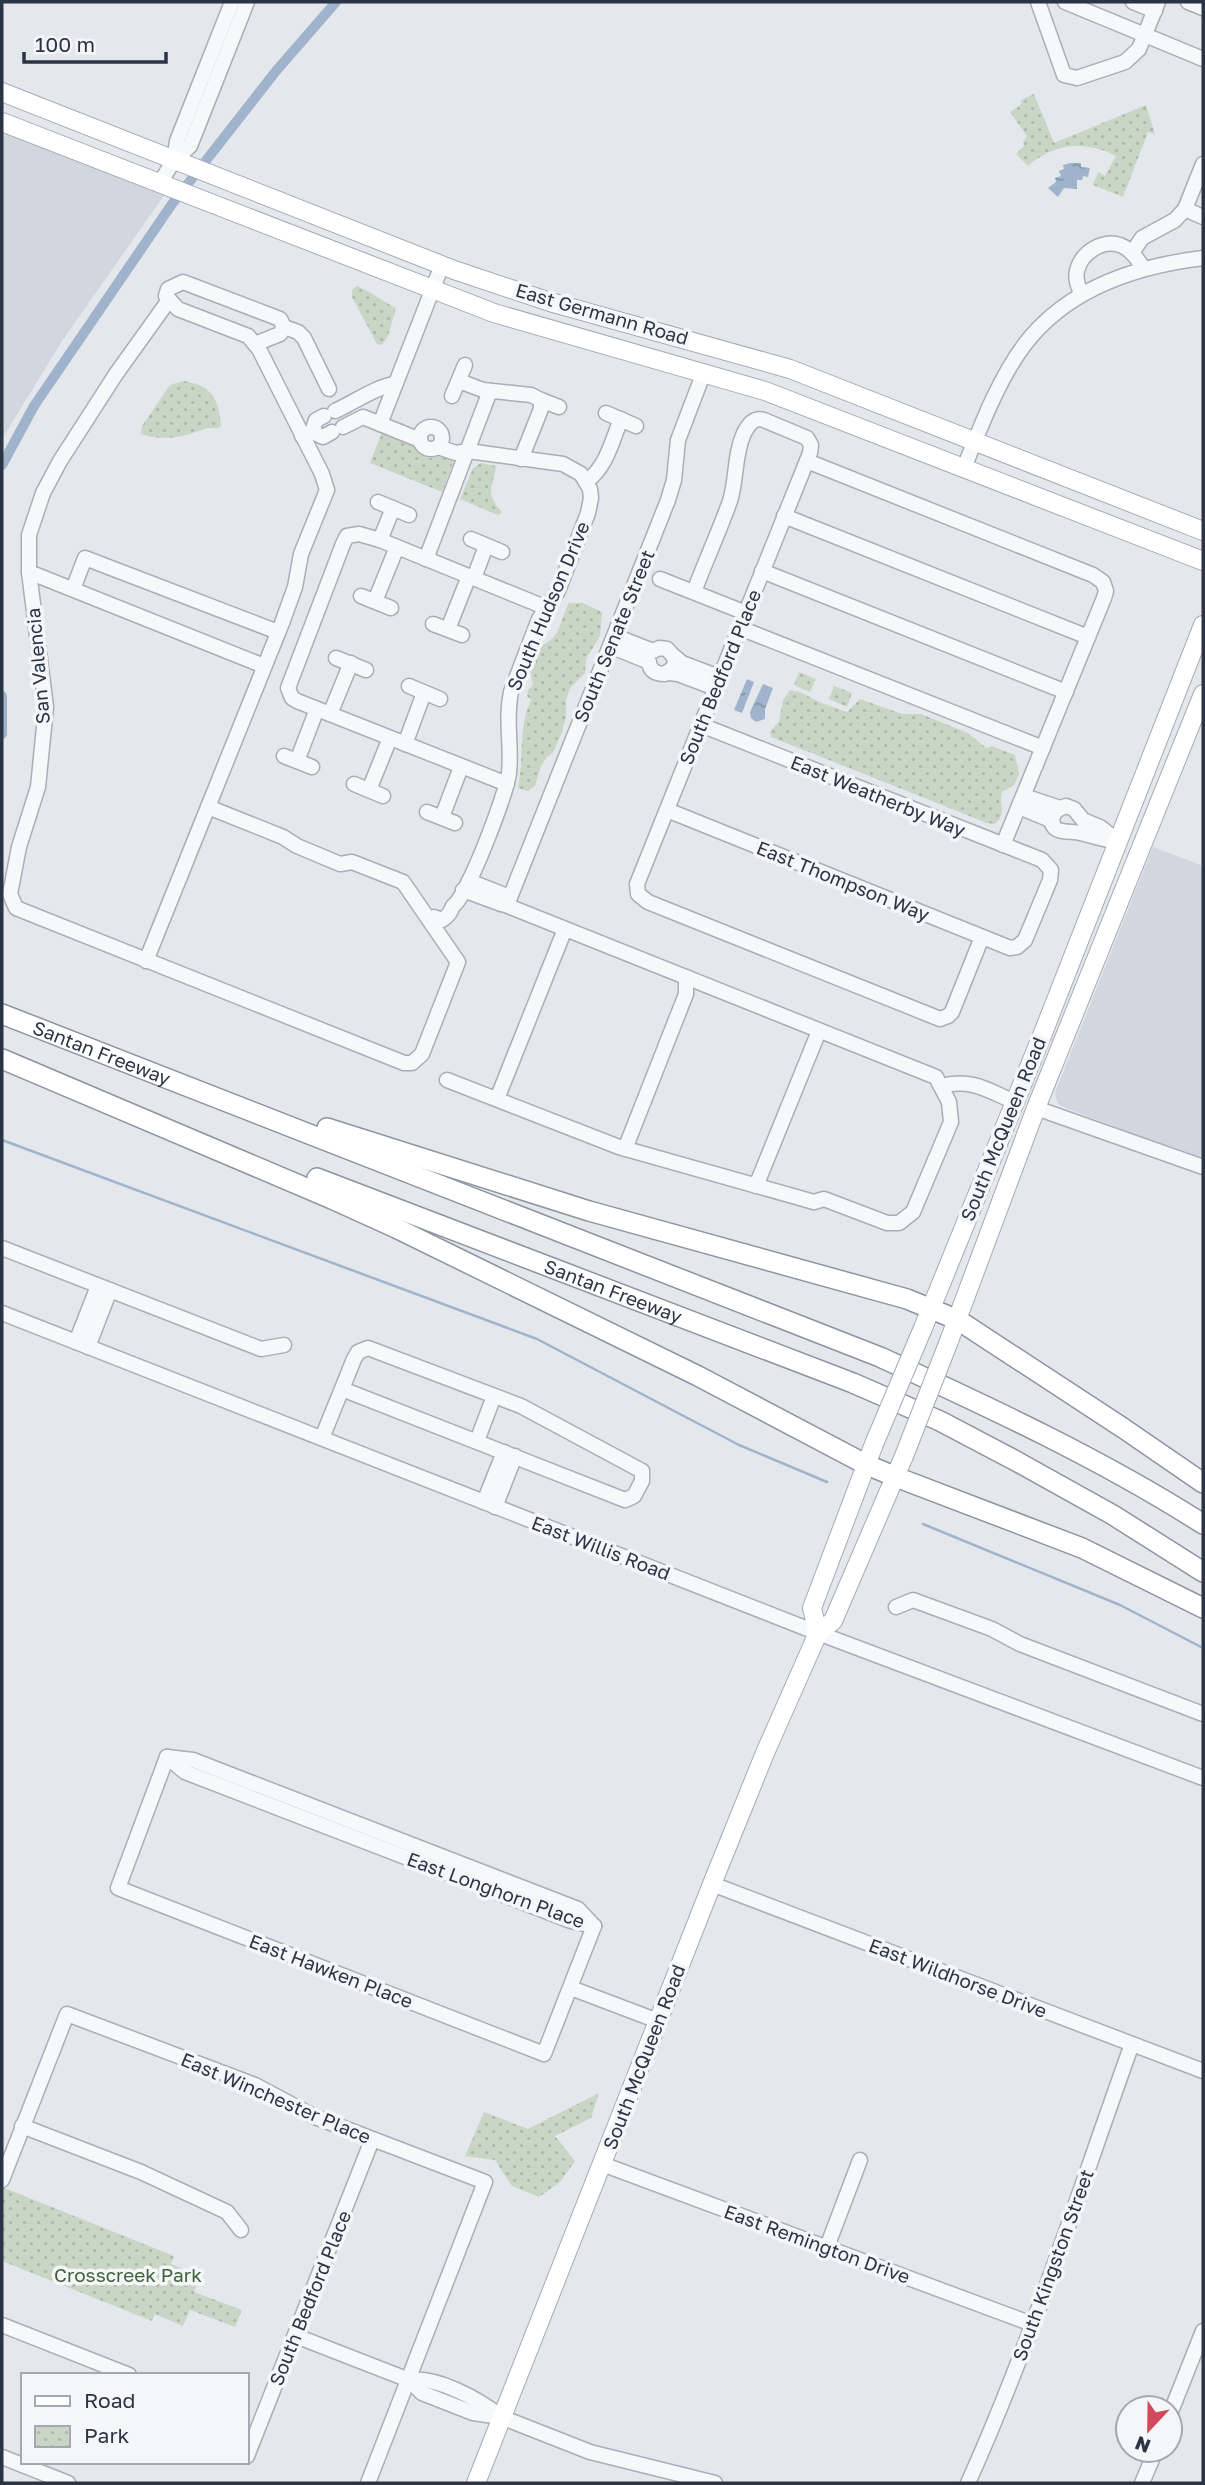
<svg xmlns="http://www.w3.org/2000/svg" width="1205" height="2485" font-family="'Golos Text',sans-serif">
	<defs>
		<pattern id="park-dots" width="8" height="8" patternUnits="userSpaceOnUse" patternTransform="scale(1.75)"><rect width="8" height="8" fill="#c9d6c5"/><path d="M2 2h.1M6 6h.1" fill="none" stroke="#adb8ab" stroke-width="1.8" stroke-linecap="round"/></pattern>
		<pattern id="water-ripples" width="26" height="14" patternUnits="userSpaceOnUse" patternTransform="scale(1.75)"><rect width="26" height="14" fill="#9fb4cc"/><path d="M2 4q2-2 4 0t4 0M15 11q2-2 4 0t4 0" fill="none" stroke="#8293a7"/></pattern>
	</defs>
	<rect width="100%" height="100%" fill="#e4e7ec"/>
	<g fill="#d2d6de">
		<polygon points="2,120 170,187 62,341 2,439"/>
		<polygon points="1153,847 1203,866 1203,1161 1061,1106 1057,1102 1055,1093"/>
	</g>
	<g fill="url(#park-dots)">
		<path d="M1034,94l20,49 92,-38 9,29 -7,-2 -25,65 -30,-12 5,-13 7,4 11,-20c-30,-16 -62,-13 -88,10l-12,-12 8,-8 -1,-4 4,-6 -17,-24 12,-8 -1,-4z"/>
		<path d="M357,286c15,6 25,15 39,22l-8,28 -6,9 -5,-1 -25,-47v-7z"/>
		<path d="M183,381c29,4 36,18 38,46 -6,2 -12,0 -17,2 -22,9 -40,12 -63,5l1,-8 28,-41z"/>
		<polygon points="383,430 410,441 422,455 430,458 446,455 454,460 442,492 370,463"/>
		<path d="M481,463l15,3c-3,23 -12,26 6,46l-4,3 -38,-16 13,-31z"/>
		<path d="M569,603h14l19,9 -2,24 -14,23 -1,14 -15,15 -4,12v17l-4,15 -9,21 -6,4 -6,9 -6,20 -7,5 -10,-3c6,-29 0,-61 13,-88l-4,-4 1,-6 5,-5 -3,-15 10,-24c22,-8 19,-25 29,-43z"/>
		<polygon points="799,672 816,679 810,692 794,685"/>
		<polygon points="834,686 852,693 847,707 829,699"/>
		<path d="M790,690l10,2 19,10 28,10 13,-13 42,15h19l47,19 18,15 6,-2 23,9 4,19 -5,11 -12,7c-4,12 6,23 -8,32l-7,-1 -216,-86 -1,-5 9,-11 4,-21z"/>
		<polygon points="599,2093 591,2118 555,2136 575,2161 560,2182 539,2197 512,2186 495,2160 465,2156 484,2112 528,2129"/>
		<polygon points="2,2187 174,2256 171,2264 200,2276 194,2292 242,2310 235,2327 190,2310 183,2326 155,2314 152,2321 2,2261"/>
	</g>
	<g fill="url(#water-ripples)">
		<polygon points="1070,163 1081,163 1081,167 1090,168 1088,177 1083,176 1082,180 1077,180 1077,189 1064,188 1058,197 1048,188 1056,182 1055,178 1061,176 1059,171 1064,169 1063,165"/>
		<polygon points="747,679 754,682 742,713 734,710"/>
		<polygon points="763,684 773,688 765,709 765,719 756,722 751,718 750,712"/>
	</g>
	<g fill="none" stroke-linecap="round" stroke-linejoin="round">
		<g stroke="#9fb4cc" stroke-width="2.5">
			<polyline points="2,1140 537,1339 739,1445 827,1482"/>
			<polyline points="923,1524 1120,1605 1203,1648"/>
		</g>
		<g stroke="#9fb4cc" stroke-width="10">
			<polyline points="2,465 34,406 172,204 276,71 336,2"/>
			<polyline points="2,696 2,734"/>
		</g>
		<defs>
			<g id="minor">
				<polyline points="1038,2 1064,75 1077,78 1125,62 1139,49 1158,2"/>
				<polyline points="1065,2 1203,59"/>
				<polyline points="1133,2 1155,11"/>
				<polyline points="1188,2 1203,8"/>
				<polyline points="174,160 177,141 232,2"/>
				<polyline points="160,183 174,160 190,146 247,2"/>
				<polyline points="1185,209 1203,164"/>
				<polyline points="1132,253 1142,238 1175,220 1185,209 1203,217"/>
				<path d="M1081,293c-3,-7 -6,-14 -4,-22 4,-18 25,-32 43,-26 11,4 18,15 24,24"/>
				<polyline points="169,300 116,374 60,461 43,493 29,535 29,572 46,707 38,787 19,847 10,894 16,908 404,1063 412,1063 422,1054 458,962 403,882 352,862 340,864 297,846 283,837 208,807 282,623 295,587 301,554 327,490 322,474 259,349 248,336 178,309 166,296 168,289 183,282 280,319 284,327 280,334 255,344"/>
				<polyline points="284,327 298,332 304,338 329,389"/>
				<polyline points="459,381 483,390 531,395 541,400 541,409 521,459"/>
				<polyline points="452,396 465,365"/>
				<polyline points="541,400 559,407"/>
				<path d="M335,411c18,-8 42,-25 60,-27"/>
				<polyline points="606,413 636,426"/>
				<polyline points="380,424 442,265"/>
				<circle cx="431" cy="438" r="11"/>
				<polyline points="343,427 363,417 420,440"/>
				<polyline points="312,432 316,420 324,416"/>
				<polyline points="302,436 312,432 323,437 332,432"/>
				<polyline points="807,461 1093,575 1103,582 1106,591 1104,598 1003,845"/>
				<path d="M964,468c16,-40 35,-90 61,-124 43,-56 111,-78 178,-86"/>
				<path d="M587,481c20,-15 25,-40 34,-62"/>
				<polyline points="378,502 409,515"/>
				<polyline points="784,516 1088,637"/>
				<polyline points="471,539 502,552"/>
				<polyline points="380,540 393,508"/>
				<polyline points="426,559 490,391"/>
				<polyline points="762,571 1066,692"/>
				<polyline points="29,572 264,666"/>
				<polyline points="474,578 486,546"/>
				<polyline points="660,579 746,613"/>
				<polyline points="73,589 85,558 278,632"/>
				<path d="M694,592c11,-30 25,-60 36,-91 7,-22 4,-46 14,-68 5,-9 10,-16 20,-13l43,18 4,7 -1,8 -173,431 1,10 10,8 292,117 8,-3 4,-4 30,-75"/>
				<polyline points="361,596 391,608"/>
				<polyline points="375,601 397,547"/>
				<polyline points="433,624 462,635"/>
				<polyline points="740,628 1043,748"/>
				<polyline points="448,629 469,576"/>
				<path d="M610,646l39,16c1,9 7,12 16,12l9,-7 1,-9 -8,-9 -8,-1 -6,3 -38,-15"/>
				<polyline points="675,657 682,663 719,677"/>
				<polyline points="336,658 366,670"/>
				<polyline points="669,673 678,674 715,688"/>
				<polyline points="409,686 440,699"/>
				<polyline points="330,714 351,663"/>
				<polyline points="405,744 424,693"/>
				<polyline points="284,756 312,767"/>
				<polyline points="297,761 317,709"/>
				<polyline points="354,784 383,796"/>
				<polyline points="507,784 297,701 292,698 288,688 343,544 347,536 359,534 380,540 547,608"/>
				<polyline points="369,790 390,738"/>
				<polyline points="1024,796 1060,808"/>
				<path d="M1066,806l8,3 9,11 17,7 19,15c-14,-2 -26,-6 -39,-9 -9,-3 -32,3 -27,-17 2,-6 7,-8 13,-10z"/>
				<polyline points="1019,807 1048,819 1053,824"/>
				<polyline points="667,810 1010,948 1017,947 1025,940 1050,880 1051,870 1042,860 701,725"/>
				<polyline points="427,812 455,823"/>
				<polyline points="442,817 461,767"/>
				<polyline points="469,881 510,897"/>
				<polyline points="463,890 501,904 509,900 668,500 674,480 678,440 704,372"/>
				<path d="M434,917l8,3c7,-5 8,-7 11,-14 15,-10 53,-112 56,-133 3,-27 -4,-54 2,-81l28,-73 19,-28 30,-78 3,-15 -1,-9 -9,-15 -18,-10 -95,-13 -12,2 -18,-6"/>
				<polyline points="146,961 208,807"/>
				<polyline points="447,1080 619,1147 814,1202 824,1199 887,1223 899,1223 913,1212 951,1122 949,1102 936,1077 503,904"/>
				<path d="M941,1086c30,-8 46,4 74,16"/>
				<polyline points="497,1099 565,929"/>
				<polyline points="1036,1108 1203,1167"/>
				<polyline points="625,1149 686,994 686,977"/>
				<polyline points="756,1186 819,1031"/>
				<polyline points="2,1248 261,1349 284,1345"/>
				<polyline points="2,1313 818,1633 1203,1778"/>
				<polyline points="76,1342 98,1286"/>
				<polyline points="88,1347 110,1290"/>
				<polyline points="322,1438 354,1359 358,1352 368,1348 521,1406 642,1471 642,1481 634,1496 625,1500 342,1389"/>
				<polyline points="477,1441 494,1396"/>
				<polyline points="484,1502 504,1452"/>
				<polyline points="495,1507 515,1456"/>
				<polyline points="896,1607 913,1600 992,1629 1020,1644 1203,1714"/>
				<polyline points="167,1757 118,1888 544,2054 594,1926"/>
				<polyline points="167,1757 193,1760 578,1909 594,1926"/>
				<polyline points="167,1757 185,1772 571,1921 594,1926"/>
				<polyline points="712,1884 1203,2071"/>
				<polyline points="571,1988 658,2021"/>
				<polyline points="22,2126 141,2172 227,2212 241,2230"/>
				<polyline points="602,2164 1032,2324"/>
				<polyline points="2,2180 67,2014 255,2085 315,2117 485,2182 368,2483"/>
				<polyline points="827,2247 860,2160"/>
				<polyline points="2,2325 129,2375"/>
				<polyline points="296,2336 409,2380 422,2393 473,2413 501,2417 590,2452 715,2483"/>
				<path d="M409,2380c28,-4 69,19 91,36"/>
				<polyline points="1170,2414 1203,2331"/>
				<polyline points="247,2456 372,2140"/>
				<polyline points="2,2457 68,2483"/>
				<path d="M968,2483c64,-142 111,-292 164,-439"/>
				<polyline points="1142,2483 1156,2450"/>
			</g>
			<g id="major">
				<polyline points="2,92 454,270 550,302 790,369 1203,531"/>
				<polyline points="2,122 494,313 765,391 1203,561"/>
				<polyline points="923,1328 1043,1033 1203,625"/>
				<polyline points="949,1341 1036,1108 1203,694"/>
				<polyline points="818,1633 812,1608 874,1444"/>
				<polyline points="476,2483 712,1884 765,1753 818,1633 833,1621 904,1456"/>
			</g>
			<g id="highway">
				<path id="s1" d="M2,1014l878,343c111,51 221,102 323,167"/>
				<polyline points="2,1059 332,1199 396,1228 698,1376 865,1464 896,1477 1082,1548 1203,1608"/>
				<polyline points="327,1128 589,1211 907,1299 958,1320 1123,1428 1203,1483"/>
				<path id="s2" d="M317,1178l536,205 87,38 76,40 97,54 90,57"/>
			</g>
		</defs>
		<use href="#minor" stroke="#a9aeb7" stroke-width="17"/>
		<use href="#major" stroke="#a3abb8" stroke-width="20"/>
		<use href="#highway" stroke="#8b94a3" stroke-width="22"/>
		<use href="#minor" stroke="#f7f8fa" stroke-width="14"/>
		<use href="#major" stroke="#fff" stroke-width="18"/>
		<use href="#highway" stroke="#fff" stroke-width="19"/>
		<defs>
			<g id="major-bridge">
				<polyline points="874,1444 923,1328"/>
				<polyline points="904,1456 949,1341"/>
			</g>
		</defs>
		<use href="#major-bridge" stroke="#a3abb8" stroke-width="20" stroke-linecap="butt"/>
		<use href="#major-bridge" stroke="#fff" stroke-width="18"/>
	</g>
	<g text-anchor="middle" stroke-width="7" stroke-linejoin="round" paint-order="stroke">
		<g font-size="19" fill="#2b3445" stroke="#f4f6f9">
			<text transform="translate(602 314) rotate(16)" y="7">East Germann Road</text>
			<text transform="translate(548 606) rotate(-67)" y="7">South Hudson Drive</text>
			<text transform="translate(614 636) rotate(-68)" y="7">South Senate Street</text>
			<text transform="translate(38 666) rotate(-95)" y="7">San Valencia</text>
			<text transform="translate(720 677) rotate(-68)" y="7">South Bedford Place</text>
			<text transform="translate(878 796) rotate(22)" y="7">East Weatherby Way</text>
			<text transform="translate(843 881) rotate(22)" y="7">East Thompson Way</text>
			<text dy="7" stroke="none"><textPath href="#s1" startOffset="107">Santan Freeway</textPath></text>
			<text transform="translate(1003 1129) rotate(-68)" y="7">South McQueen Road</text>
			<text dy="7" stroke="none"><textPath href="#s2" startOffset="317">Santan Freeway</textPath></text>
			<text transform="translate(601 1548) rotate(21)" y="7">East Willis Road</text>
			<text transform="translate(496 1890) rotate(20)" y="7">East Longhorn Place</text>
			<text transform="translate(331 1971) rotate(21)" y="7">East Hawken Place</text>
			<text transform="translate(958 1978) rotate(21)" y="7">East Wildhorse Drive</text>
			<text transform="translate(644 2057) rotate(-69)" y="7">South McQueen Road</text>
			<text transform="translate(276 2098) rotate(23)" y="7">East Winchester Place</text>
			<text transform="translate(817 2244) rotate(20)" y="7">East Remington Drive</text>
			<text transform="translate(1053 2265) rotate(-70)" y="7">South Kingston Street</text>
			<text transform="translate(310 2298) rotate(-68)" y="7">South Bedford Place</text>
		</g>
		<g font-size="19" fill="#3f6138" stroke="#f4f6f9">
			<text x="128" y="2282">Crosscreek Park</text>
		</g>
	</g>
	<rect width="1205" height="2485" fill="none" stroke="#2b3445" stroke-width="7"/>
	<rect x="21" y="2373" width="228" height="91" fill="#f4f6f9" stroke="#a4a8b1" stroke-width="2"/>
	<rect x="35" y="2396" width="35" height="10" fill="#ffffff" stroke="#a4a8b1" stroke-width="2"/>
	<text x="84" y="2408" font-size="21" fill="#2b3445">Road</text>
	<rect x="35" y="2426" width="35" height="21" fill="url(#park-dots)" stroke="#a4a8b1" stroke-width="2"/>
	<text x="84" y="2443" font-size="21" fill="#2b3445">Park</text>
	<g transform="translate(1149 2429) rotate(202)"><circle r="33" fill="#f4f6f9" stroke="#a4a8b1" stroke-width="2"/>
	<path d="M0-5L12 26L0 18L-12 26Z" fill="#d1495b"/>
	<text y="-10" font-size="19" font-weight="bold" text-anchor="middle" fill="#2b3445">N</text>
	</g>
	<path d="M24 52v10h142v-10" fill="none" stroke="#2b3445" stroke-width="3.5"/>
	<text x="35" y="52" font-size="21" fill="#2b3445" stroke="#f4f6f9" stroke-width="5" paint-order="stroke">100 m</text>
</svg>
